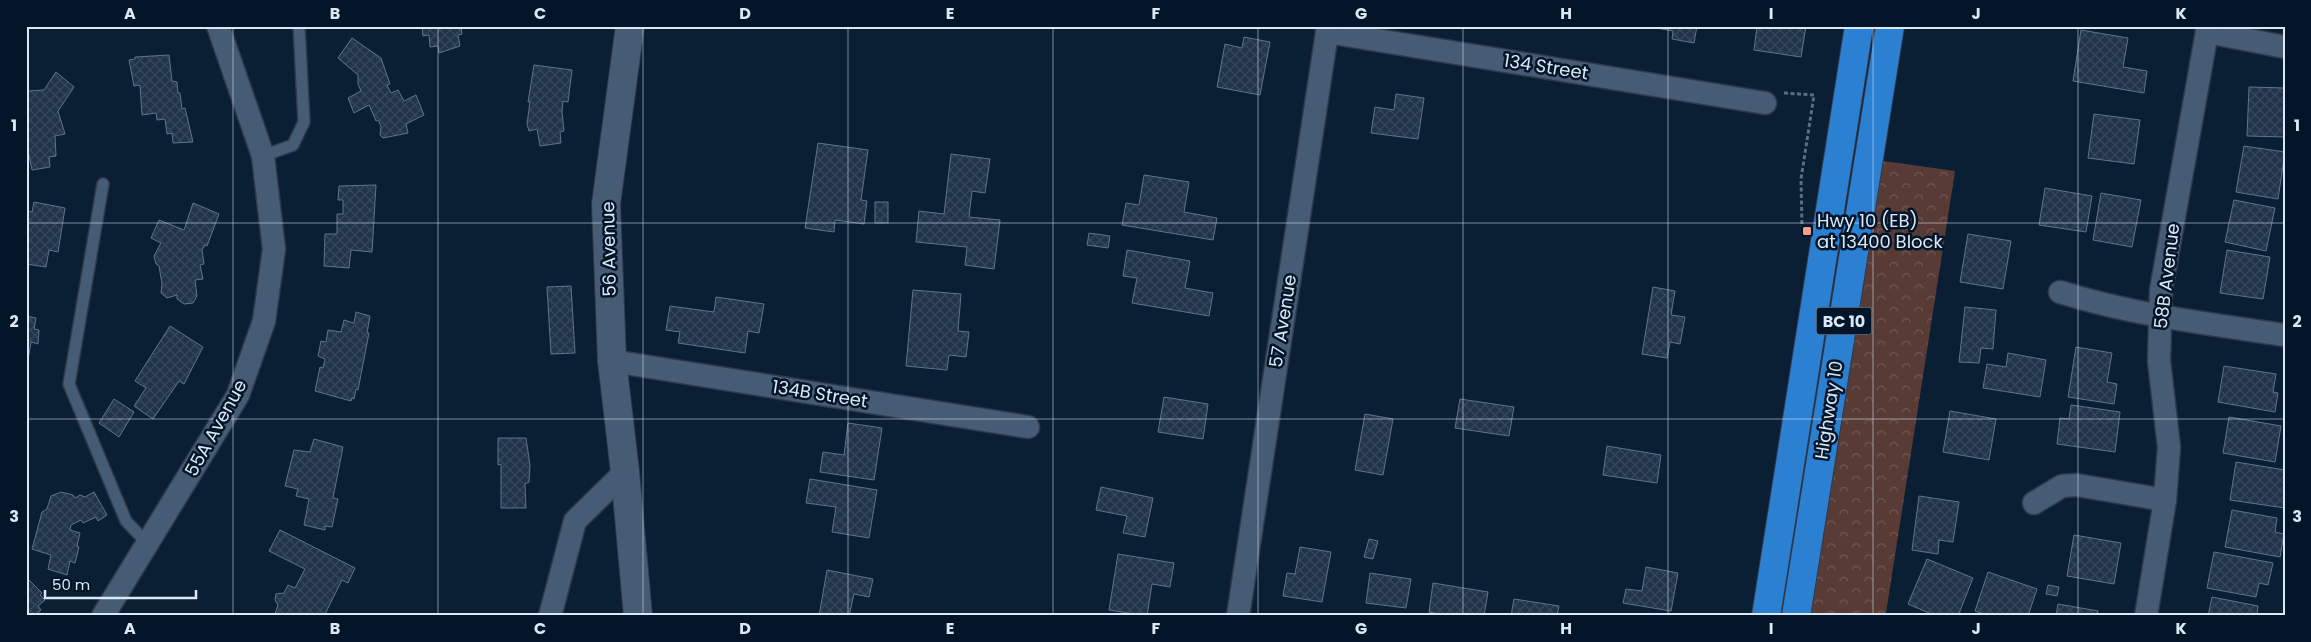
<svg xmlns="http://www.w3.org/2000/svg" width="2311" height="642" font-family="Poppins,sans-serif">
	<defs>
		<pattern id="park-crowns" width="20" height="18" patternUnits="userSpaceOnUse" patternTransform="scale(1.25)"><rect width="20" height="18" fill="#593b36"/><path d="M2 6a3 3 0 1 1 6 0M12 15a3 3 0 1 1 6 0" fill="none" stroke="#705754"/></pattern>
		<pattern id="building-cross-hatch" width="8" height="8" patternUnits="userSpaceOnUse" patternTransform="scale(1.25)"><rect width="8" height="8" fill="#213449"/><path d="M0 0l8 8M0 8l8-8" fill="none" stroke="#36485b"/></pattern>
	</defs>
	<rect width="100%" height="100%" fill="#0b1f34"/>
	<polygon fill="url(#park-crowns)" points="1883,161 1955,171 1886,613 1885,616 1808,616"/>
	<g fill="url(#building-cross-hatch)" stroke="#5d748e">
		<polygon points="422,26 461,26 462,34 458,35 460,46 439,53 438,46 430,47 429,35 423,36"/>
		<polygon points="1645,26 1697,26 1694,43 1672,39 1673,31"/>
		<polygon points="1757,26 1806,26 1801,57 1754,50"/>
		<polygon points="2081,30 2128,38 2123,67 2147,71 2144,93 2073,81"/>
		<polygon points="1244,37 1270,42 1260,95 1217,87 1225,44 1242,48"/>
		<polygon points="352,38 381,58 390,84 387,85 391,93 398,90 404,101 416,95 424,115 406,124 408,133 383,138 380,135 381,126 378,120 376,121 369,105 354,113 348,98 361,91 358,84 358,75 338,58"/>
		<polygon points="169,55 172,81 177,82 178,93 180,93 182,109 185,108 193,142 173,143 172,133 167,134 165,119 157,120 156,113 142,115 140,85 134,86 129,60 135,59 135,57"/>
		<polygon points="534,65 572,70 568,102 563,101 562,112 564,131 560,132 561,143 540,146 537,129 529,131 527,124 530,102 528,102"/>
		<polygon points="56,72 74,87 58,111 65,134 55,136 56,156 49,157 50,167 32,170 26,141 28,91 44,90"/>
		<polygon points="2249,87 2285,88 2285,137 2247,136"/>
		<polygon points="1396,94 1424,98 1418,139 1371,133 1375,107 1394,110"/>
		<polygon points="2094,114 2140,120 2134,164 2088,158"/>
		<polygon points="818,143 868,150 861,200 867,201 864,224 835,220 834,232 805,228"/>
		<polygon points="2244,146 2285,152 2278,199 2236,192"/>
		<polygon points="951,154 990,159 985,193 972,191 969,217 1000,220 994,269 965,265 967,247 916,242 919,211 944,214"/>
		<polygon points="1144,175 1189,182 1184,212 1217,218 1213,240 1122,225 1126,203 1139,205"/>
		<polygon points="376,185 372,252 351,250 349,268 324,266 325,234 337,234 337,214 343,214 343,200 338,200 339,186"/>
		<polygon points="2045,188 2092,196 2086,232 2039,225"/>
		<polygon points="2101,193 2141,200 2132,247 2093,240"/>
		<polygon points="2234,200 2275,208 2266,251 2225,242"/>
		<polygon points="34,202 65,208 58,252 49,250 46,267 26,264 26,211 32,212"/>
		<rect x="875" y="202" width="13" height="21"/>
		<polygon points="193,203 219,214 207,246 205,245 202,250 204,264 200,265 203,279 195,280 197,296 193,303 184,304 177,299 177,295 167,298 161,293 162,284 159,266 156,264 154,256 161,243 151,238 159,220 184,230"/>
		<polygon points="1089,233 1110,236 1108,248 1087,245"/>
		<polygon points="1968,234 2011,241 2003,289 1960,282"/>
		<polygon points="1127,250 1190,261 1185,288 1213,293 1209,316 1132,303 1137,278 1123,276"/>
		<polygon points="2227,250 2270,257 2263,299 2220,293"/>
		<polygon points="571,286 575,353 551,354 547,287"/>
		<polygon points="1653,287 1675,291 1671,315 1685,317 1680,344 1670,342 1667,358 1642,354"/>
		<polygon points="913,290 961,294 958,331 969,332 966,357 949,355 947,370 906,366"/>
		<polygon points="716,297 764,304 759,333 748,331 745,353 678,343 680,332 666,330 670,306 714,312"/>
		<polygon points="1965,307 1996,310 1993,349 1981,348 1979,363 1959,362"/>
		<polygon points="356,312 370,316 367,333 369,333 358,390 356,389 354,399 352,398 351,401 315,391 320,367 323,368 325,359 318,356 321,341 326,342 328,330 341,332 344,320 354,323"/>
		<polygon points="26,316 36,318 34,329 39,330 38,344 31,342 27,366"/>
		<polygon points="170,326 203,347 184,384 179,381 153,419 134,406 146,388 135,381"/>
		<polygon points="2076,347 2112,353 2107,382 2117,384 2114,404 2068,397"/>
		<polygon points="2008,353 2046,360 2040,397 1983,388 1987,364 2006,367"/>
		<polygon points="2224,366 2276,374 2273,392 2278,393 2275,412 2218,402"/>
		<polygon points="1164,397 1208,404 1203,439 1158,432"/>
		<polygon points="114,399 134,412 119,437 99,423"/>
		<polygon points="1460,399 1514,407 1509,436 1455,428"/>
		<polygon points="2071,405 2120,412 2115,452 2057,444 2060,418 2069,419"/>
		<polygon points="1950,411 1996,419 1989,460 1943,452"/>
		<polygon points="1365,414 1393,419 1383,475 1355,470"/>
		<polygon points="2229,417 2281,426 2275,462 2223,453"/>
		<polygon points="848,423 882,428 874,480 820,472 823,452 844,455"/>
		<polygon points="498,438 526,438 530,465 529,482 525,484 526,508 501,508 501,464 498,465"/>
		<polygon points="314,439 343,447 333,498 338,499 332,527 325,526 325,530 304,525 309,499 296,496 298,489 285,486 294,450 310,452"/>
		<polygon points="1607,446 1661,455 1657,483 1603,475"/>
		<polygon points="2236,462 2285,470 2285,508 2230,500"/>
		<polygon points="810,479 877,490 869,538 832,532 836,507 806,503"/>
		<polygon points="1101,487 1153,498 1145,537 1123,533 1127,516 1096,510"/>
		<polygon points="61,492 73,495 75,498 80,495 85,497 94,492 107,515 98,521 96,517 83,523 81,520 71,525 70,530 80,533 77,546 79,547 75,563 70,561 67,575 48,569 51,555 32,549 42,512 47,509 51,496"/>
		<polygon points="1919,496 1959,502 1953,542 1939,540 1938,554 1912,550"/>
		<polygon points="2232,510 2277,518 2275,532 2284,534 2280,557 2225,547"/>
		<polygon points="280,530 355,568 348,583 342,580 324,616 278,616 275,614 278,605 275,600 276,594 284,593 288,585 295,588 305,569 269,551"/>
		<polygon points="2074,535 2121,543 2114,584 2067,576"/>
		<polygon points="1369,539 1378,541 1373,559 1364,557"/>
		<polygon points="1300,547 1331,552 1322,602 1283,596 1287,573 1295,574"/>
		<polygon points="2214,552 2273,563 2268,585 2259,583 2256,597 2207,588"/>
		<polygon points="1118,554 1174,563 1170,587 1152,584 1147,616 1109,610"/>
		<polygon points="1927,559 1973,578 1958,616 1936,616 1908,604"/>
		<polygon points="1646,567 1678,573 1671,611 1623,603 1626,589 1642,591"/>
		<polygon points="827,570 873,579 869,597 854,594 849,616 819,616"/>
		<polygon points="1988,572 2037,589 2028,616 1989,616 1975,611"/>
		<polygon points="1370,573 1411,579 1406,608 1366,603"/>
		<polygon points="26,577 42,593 40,595 45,600 38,606 41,610 34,616 26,616"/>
		<polygon points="1433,583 1488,592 1484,616 1449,616 1429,612"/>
		<polygon points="2048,585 2059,587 2057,596 2046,594"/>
		<polygon points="2212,597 2258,606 2257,616 2208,616"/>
		<polygon points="1514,599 1559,606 1557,616 1511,616"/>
		<polygon points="2058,604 2098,611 2097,616 2056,616"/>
	</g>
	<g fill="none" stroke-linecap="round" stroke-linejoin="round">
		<defs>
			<g id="service">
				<polyline points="263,156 293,145 304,122 299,26"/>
				<polyline points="103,184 69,384 126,521 148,544"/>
			</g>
			<g id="minor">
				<polyline points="1327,32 1765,103"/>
				<polyline points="2207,32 2285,47"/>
				<path d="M2060,292c73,23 149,32 225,43"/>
				<polyline points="612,361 1028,427"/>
				<polyline points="2034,503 2062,486 2077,485 2165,500"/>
				<polyline points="103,616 238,395 264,321 274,249 263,156 218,26"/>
				<polyline points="550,616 575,521 625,472"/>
				<polyline points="1238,616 1328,26"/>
				<polyline points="2146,616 2165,500 2169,447 2159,361 2161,290 2208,26"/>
			</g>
			<polyline id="tertiary" points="630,26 606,204 612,361 625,472 638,616"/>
			<g id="trunk">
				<polyline points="1766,616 1859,26"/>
				<polyline points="1796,616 1890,26"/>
			</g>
		</defs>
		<use href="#service" stroke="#30394b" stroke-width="14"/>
		<use href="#minor" stroke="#30394b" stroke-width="25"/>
		<use href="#tertiary" stroke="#30394b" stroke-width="30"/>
		<use href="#trunk" stroke="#30394b" stroke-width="30"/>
		<polyline stroke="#5b6d7f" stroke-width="3" stroke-dasharray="4 2.5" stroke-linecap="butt" points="1784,93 1814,95 1801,179 1802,227"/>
		<use href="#service" stroke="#465c74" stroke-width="11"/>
		<use href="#minor" stroke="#465c74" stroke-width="22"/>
		<use href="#tertiary" stroke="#465c74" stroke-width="28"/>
		<use href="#trunk" stroke="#2c80d2" stroke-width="28"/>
	</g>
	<path fill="none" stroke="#dbe8f6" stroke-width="1" stroke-opacity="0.55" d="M233,26v590M438,26v590M643,26v590M848,26v590M1053,26v590M1258,26v590M1463,26v590M1668,26v590M1873,26v590M2078,26v590M26,223h2259M26,419h2259"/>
	<rect fill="#f59d8f" stroke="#031529" stroke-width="2" x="1802" y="226" width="10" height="10" rx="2.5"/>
	<g text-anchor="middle" stroke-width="5" stroke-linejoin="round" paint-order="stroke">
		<rect fill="#031529" stroke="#9aa9b8" stroke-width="1" x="1816.5" y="307.5" width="55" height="27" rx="4"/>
		<g font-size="16" font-weight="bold" fill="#dbe8f6">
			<text x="1844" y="327">BC 10</text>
		</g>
		<g font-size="18" fill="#dbe8f6" stroke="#031529">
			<text transform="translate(1546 67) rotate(9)" y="6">134 Street</text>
			<text transform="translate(609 249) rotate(-91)" y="6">56 Avenue</text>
			<text transform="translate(2167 276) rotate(-83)" y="6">58B Avenue</text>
			<text transform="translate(1283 321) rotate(-81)" y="6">57 Avenue</text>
			<text transform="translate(820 394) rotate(9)" y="6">134B Street</text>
			<text transform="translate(1829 410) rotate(-81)" y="6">Highway 10</text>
			<text transform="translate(216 428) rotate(-61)" y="6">55A Avenue</text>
		</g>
		<g font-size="18" fill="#dbe8f6" stroke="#031529" text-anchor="start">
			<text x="1817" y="227">Hwy 10 (EB)<tspan x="1817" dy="21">at 13400 Block</tspan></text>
		</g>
	</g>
	<rect width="2311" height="642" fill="none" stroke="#031529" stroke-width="55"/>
	<path d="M45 590v8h151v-8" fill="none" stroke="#dbe8f6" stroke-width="2.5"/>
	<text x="52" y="590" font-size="15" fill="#dbe8f6" stroke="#031529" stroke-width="4" paint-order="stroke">50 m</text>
	<rect x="28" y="28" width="2256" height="586" fill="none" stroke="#dbe8f6" stroke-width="2"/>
	<g font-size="16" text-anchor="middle" font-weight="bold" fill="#dbe8f6">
		<text x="130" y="19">A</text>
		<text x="335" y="19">B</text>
		<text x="540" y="19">C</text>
		<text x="745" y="19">D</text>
		<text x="950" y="19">E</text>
		<text x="1156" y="19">F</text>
		<text x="1361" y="19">G</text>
		<text x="1566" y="19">H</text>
		<text x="1771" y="19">I</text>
		<text x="1976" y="19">J</text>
		<text x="2181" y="19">K</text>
		<text x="14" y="131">1</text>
		<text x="2297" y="131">1</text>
		<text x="14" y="327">2</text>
		<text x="2297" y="327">2</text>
		<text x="14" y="522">3</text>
		<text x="2297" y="522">3</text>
		<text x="130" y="634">A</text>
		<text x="335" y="634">B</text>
		<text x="540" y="634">C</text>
		<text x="745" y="634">D</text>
		<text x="950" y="634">E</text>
		<text x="1156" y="634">F</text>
		<text x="1361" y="634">G</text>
		<text x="1566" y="634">H</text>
		<text x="1771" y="634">I</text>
		<text x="1976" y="634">J</text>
		<text x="2181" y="634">K</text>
	</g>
</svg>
